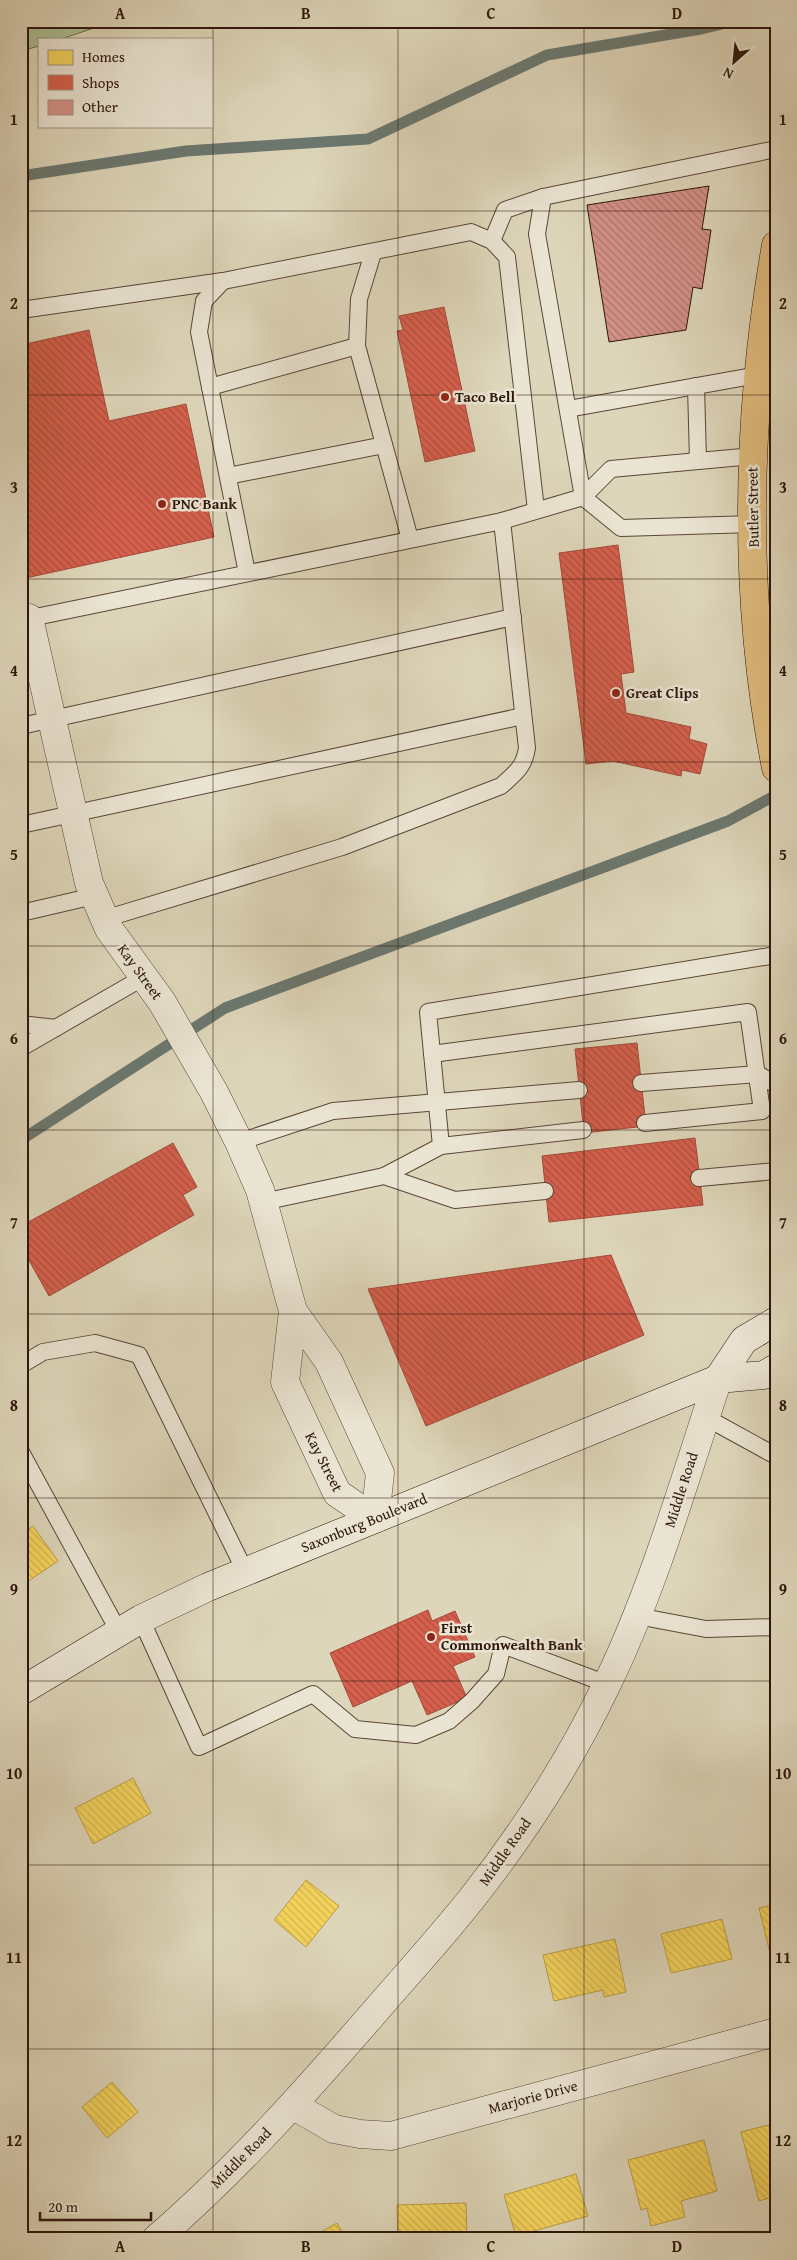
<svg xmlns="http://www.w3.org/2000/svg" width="797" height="2260" font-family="'Gentium Book Plus',serif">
	<defs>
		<pattern id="forest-crowns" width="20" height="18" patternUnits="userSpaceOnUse" patternTransform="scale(1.25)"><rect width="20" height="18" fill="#acbf94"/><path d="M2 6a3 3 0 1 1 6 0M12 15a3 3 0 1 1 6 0" fill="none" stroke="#94a37e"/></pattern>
		<pattern id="homes-back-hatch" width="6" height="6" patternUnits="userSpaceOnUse" patternTransform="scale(1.25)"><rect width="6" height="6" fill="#f6d55c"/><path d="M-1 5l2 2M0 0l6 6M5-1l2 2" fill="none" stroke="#d3b64f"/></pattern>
		<pattern id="shops-back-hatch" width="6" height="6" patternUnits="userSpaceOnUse" patternTransform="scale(1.25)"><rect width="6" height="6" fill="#d6604d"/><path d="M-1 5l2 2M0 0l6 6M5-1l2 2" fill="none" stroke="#ae4e3e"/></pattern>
		<pattern id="building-back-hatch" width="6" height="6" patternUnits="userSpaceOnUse" patternTransform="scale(1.25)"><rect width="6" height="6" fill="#d49188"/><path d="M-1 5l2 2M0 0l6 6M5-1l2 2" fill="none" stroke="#ac756e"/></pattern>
	</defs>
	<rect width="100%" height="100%" fill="#ded6ba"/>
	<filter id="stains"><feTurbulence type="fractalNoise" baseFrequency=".004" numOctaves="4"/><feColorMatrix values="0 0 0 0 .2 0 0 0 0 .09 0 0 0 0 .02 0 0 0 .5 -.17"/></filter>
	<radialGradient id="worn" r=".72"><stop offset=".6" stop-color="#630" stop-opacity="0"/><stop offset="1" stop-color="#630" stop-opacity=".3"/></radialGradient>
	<polygon fill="url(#forest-crowns)" stroke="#6d6a50" points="21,21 115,21 61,39 39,39 39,46 21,51"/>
	<g fill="url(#homes-back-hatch)" stroke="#ba9c44">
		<polygon points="33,1526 58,1561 21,1586 21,1535"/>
		<polygon points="133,1778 151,1813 93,1844 75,1808"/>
		<polygon points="306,1880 339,1906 306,1947 274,1920"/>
		<polygon points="776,1904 776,1951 770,1953 759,1908"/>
		<polygon points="722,1919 732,1959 671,1973 661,1934"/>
		<polygon points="615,1939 626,1992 604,1997 603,1990 554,2001 543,1955"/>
		<polygon points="112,2082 138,2112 107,2138 82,2107"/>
		<polygon points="776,2123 776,2196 759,2201 741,2132"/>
		<polygon points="704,2140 717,2191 681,2201 685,2217 651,2226 647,2208 641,2210 628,2160"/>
		<polygon points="576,2174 588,2216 516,2236 504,2195"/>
		<polygon points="466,2203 467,2239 398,2239 397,2205"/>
		<polygon points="337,2223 346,2239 309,2239"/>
	</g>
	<g fill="url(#shops-back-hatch)" stroke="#a44a3a">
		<polygon points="444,307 475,451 425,462 397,331 403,330 399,316"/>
		<polygon points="89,330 109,421 186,404 214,537 21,579 21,345"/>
		<polygon points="618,545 634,672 621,674 626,713 691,727 689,739 707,744 700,774 682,770 681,776 613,761 586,764 559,553"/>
		<polygon points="637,1043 646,1126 584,1133 575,1049"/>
		<polygon points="695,1138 703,1205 549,1222 542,1156"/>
		<polygon points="173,1143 197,1187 183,1195 194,1215 49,1296 21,1246 21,1226"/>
		<polygon points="611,1255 644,1335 426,1426 368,1289"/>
		<polygon points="428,1610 432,1621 455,1611 475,1657 453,1666 467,1698 427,1715 412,1681 353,1707 330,1653"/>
	</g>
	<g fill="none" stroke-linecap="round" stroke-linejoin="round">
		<g stroke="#6b7870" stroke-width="11">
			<polyline points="21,176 186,151 368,139 547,55 701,29 735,21"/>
			<polyline points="21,1140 225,1008 728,821 776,795"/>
		</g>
	</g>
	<polygon fill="url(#building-back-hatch)" stroke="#2e160c" points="709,186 702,229 711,230 702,289 693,287 686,330 609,342 587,205"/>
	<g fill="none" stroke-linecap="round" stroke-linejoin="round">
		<defs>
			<g id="service">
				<polyline points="492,241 505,210 543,197"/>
				<polyline points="373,253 359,299 357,346 410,539"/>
				<polyline points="223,281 204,301 199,332 247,573"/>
				<polyline points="21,310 223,281 471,232 492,241 507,257 536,510"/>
				<polyline points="696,386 698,461"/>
				<polyline points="210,387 357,346"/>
				<polyline points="568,409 758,375"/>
				<polyline points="228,476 384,445"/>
				<polyline points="753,524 621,528 583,497 537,234 543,197 776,149"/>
				<polyline points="21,620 502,521 583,497 611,469 753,456"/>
				<polyline points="21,726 513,617"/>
				<polyline points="21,825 523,716"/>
				<polyline points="21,913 94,896"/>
				<path d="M104,919l238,-72 159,-61c14,-13 23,-18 26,-38l-25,-227"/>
				<polyline points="21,1024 56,1028"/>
				<polyline points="21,1048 144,977"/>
				<polyline points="432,1054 748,1012 762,1111 645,1123"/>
				<polyline points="641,1083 758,1074 776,1085"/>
				<polyline points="583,1130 441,1146 428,1012 776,955"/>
				<polyline points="239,1142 333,1111 579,1090"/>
				<polyline points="384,1176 455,1200 545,1191"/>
				<polyline points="699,1178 776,1171"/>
				<polyline points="263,1202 384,1176 441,1146"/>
				<polyline points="21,1365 43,1352 95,1343 139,1355 245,1571"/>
				<polyline points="705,1417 776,1456"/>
				<polyline points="21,1452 119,1632"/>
				<polyline points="637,1616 706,1629 776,1627"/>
				<polyline points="141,1619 199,1747 313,1694 355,1729 416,1735 449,1721 472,1701 496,1674 503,1645 607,1684"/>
			</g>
			<g id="minor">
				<polyline points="29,618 89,883 109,929 162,1002 214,1092 239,1142 260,1190 293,1311 329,1362 380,1473 375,1519 337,1493 285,1382 293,1311"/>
				<polyline points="294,2106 334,2129 360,2134 391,2136 776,2032"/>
			</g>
			<path id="tertiary" d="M156,2239c81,-70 152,-150 222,-231 32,-37 65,-73 95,-111 52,-66 98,-138 134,-213 47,-97 77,-203 111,-305"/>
			<g id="secondary">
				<polyline points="718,1379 744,1340 776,1321"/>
				<polyline points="21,1691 141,1619 208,1587 718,1379 764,1375 776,1368"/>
			</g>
			<path id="trunk" d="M776,245c-30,171 -34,352 0,523"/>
		</defs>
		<use href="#service" stroke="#5a4638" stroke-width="18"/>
		<use href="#minor" stroke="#5a4638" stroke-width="29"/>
		<use href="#tertiary" stroke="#5a4638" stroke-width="29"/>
		<use href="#secondary" stroke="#2e160c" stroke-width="29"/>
		<use href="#trunk" stroke="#2e160c" stroke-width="29"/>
		<use href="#service" stroke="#eae4d2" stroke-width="16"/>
		<use href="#minor" stroke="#eae4d2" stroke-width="28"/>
		<use href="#tertiary" stroke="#eae4d2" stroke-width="28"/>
		<use href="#secondary" stroke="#eae4d2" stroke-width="28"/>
		<use href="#trunk" stroke="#dfbb7d" stroke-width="28"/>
	</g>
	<path fill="none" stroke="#2e160c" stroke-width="1" stroke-opacity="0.55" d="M213,21v2218M398,21v2218M584,21v2218M21,211h755M21,395h755M21,579h755M21,762h755M21,946h755M21,1130h755M21,1314h755M21,1498h755M21,1681h755M21,1865h755M21,2049h755"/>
	<g fill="#8f2418" stroke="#eae4d2" stroke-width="2">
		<circle cx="445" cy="397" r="5"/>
		<circle cx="162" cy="504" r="5"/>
		<circle cx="616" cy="693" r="5"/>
		<circle cx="431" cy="1637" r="5"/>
	</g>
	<g text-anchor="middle" stroke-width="5" stroke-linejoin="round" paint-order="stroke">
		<g font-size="15" font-weight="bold" fill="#2e160c" stroke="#eae4d2" text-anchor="start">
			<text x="455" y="402">Taco Bell</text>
			<text x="172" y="509">PNC Bank</text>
			<text x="626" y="698">Great Clips</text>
			<text x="441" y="1633">First<tspan x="441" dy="17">Commonwealth Bank</tspan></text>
		</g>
		<g font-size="15" fill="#2e160c" stroke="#eae4d2">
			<text transform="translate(753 507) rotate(-91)" y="5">Butler Street</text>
			<text transform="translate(140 972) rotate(54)" y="5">Kay Street</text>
			<text transform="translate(324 1462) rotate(63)" y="5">Kay Street</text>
			<text transform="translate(681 1490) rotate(-72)" y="5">Middle Road</text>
			<text transform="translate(364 1523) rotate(-22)" y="5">Saxonburg Boulevard</text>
			<text transform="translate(505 1852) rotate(-55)" y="5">Middle Road</text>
			<text transform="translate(533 2097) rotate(-15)" y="5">Marjorie Drive</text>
			<text transform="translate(241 2158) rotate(-45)" y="5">Middle Road</text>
		</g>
	</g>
	<rect width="797" height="2260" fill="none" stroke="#ded6ba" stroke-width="55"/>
	<rect x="38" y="38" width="175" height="90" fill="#eae4d2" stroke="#9f9283"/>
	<rect x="48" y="50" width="25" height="15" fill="#f6d55c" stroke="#9f9283"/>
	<text x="82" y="62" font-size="15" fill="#2e160c">Homes</text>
	<rect x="48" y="75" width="25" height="15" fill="#d6604d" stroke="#9f9283"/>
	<text x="82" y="88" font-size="15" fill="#2e160c">Shops</text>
	<rect x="48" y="100" width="25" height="15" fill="#d49188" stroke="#9f9283"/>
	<text x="82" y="112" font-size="15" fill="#2e160c">Other</text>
	<g transform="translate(734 62) rotate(207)" stroke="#eae4d2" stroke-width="4" paint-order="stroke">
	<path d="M0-4L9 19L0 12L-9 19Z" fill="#2e160c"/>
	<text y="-8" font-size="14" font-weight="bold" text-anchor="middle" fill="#2e160c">N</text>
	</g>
	<path d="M40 2212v8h111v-8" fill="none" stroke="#2e160c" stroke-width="2.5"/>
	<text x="48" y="2212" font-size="15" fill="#2e160c" stroke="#eae4d2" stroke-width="4" paint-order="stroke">20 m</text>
	<rect x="28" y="28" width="742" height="2204" fill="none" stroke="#2e160c" stroke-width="2"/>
	<g font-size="16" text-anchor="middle" font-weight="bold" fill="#2e160c">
		<text x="120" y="19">A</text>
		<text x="306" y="19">B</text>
		<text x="491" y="19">C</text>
		<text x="677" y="19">D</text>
		<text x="14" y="125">1</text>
		<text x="783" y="125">1</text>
		<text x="14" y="309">2</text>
		<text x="783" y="309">2</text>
		<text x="14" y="493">3</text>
		<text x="783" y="493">3</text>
		<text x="14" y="676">4</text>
		<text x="783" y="676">4</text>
		<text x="14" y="860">5</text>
		<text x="783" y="860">5</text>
		<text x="14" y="1044">6</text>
		<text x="783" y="1044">6</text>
		<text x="14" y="1228">7</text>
		<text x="783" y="1228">7</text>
		<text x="14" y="1411">8</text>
		<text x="783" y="1411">8</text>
		<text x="14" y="1595">9</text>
		<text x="783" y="1595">9</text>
		<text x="14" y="1779">10</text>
		<text x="783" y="1779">10</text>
		<text x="14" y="1963">11</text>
		<text x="783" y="1963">11</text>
		<text x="14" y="2146">12</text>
		<text x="783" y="2146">12</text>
		<text x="120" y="2252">A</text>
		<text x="306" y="2252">B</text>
		<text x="491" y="2252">C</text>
		<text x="677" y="2252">D</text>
	</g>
	<rect width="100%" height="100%" filter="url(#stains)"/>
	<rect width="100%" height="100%" fill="url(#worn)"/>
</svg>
